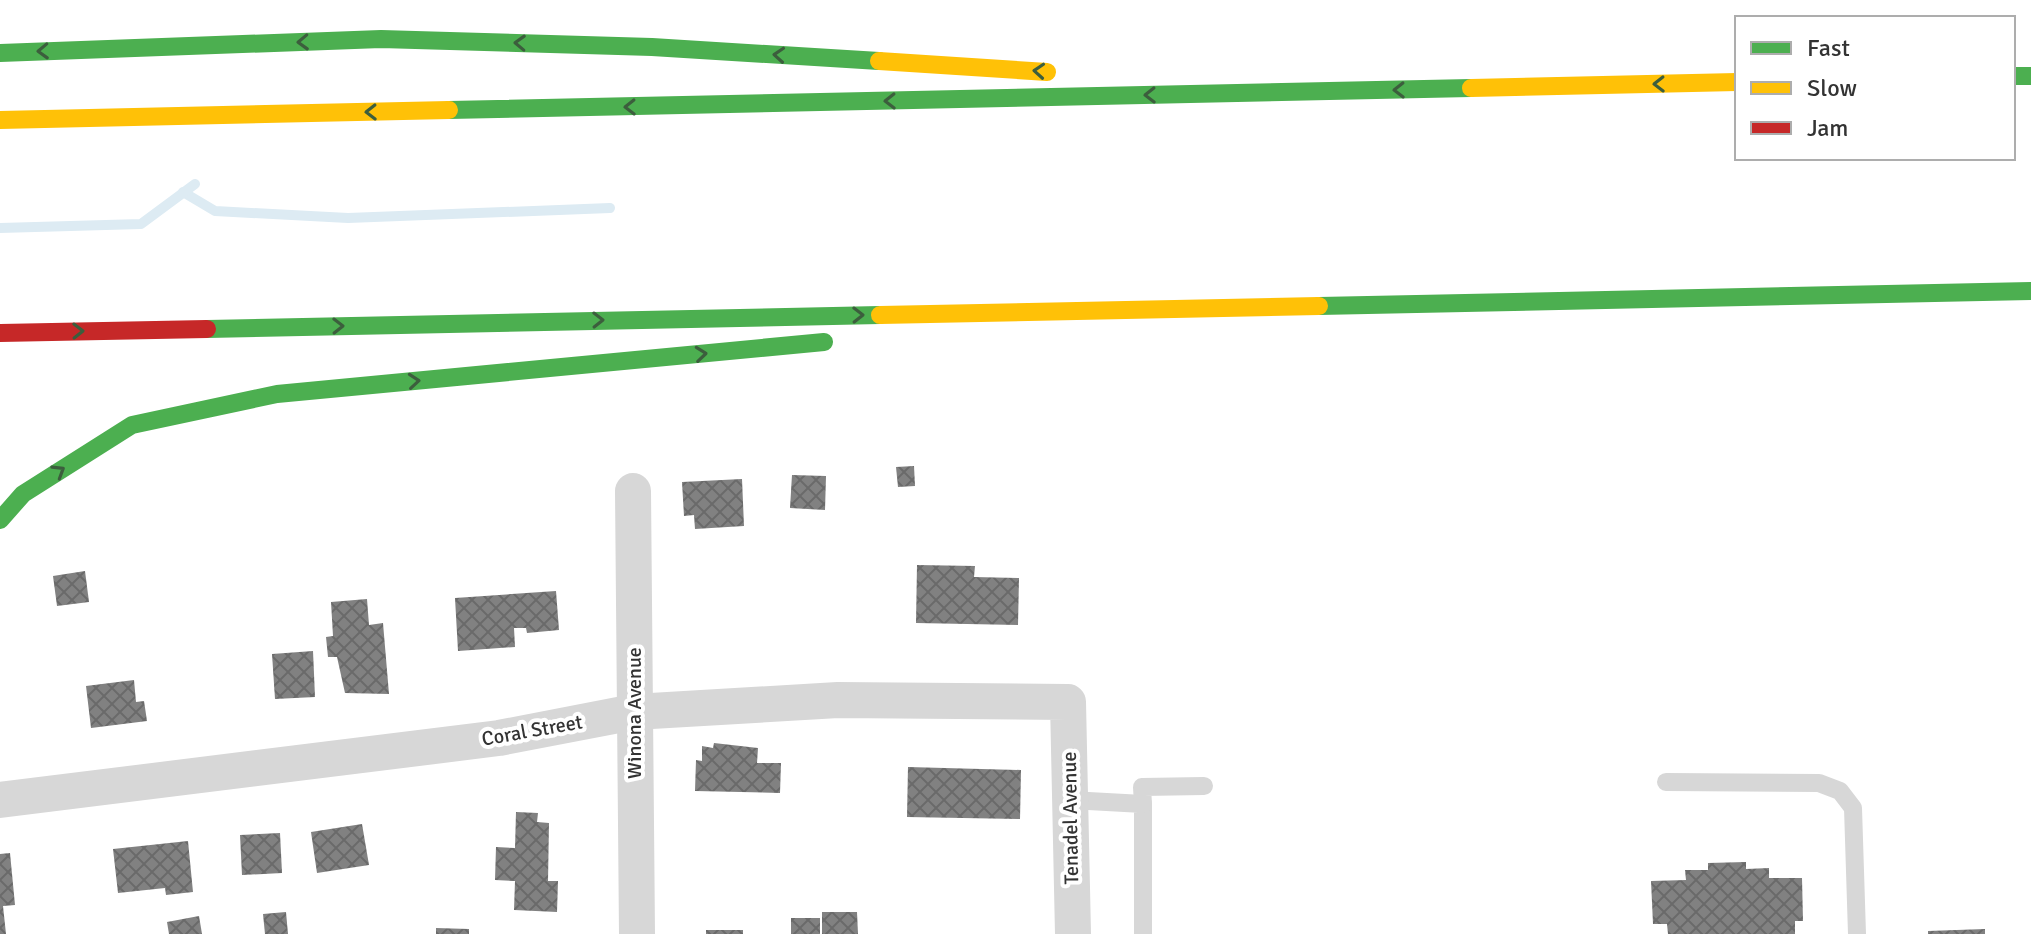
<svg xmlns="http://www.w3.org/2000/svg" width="2031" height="934" viewBox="0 0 2031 934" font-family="Signika,sans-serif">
<defs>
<pattern id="building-cross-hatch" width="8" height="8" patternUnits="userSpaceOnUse" patternTransform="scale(2)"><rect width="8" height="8" fill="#818181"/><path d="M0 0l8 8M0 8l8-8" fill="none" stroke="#6a6a6a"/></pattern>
</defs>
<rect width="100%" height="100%" fill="#fff"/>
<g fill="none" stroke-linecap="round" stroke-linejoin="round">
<g stroke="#ddebf3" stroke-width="10">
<polyline points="183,192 215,211 348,218 610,208"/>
<polyline points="0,228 141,224 195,184"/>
</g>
</g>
<g fill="url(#building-cross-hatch)">
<polygon points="914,466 915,486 898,487 896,467"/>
<polygon points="792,475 826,476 825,510 790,508"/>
<polygon points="742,479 744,526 695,529 694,515 684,516 682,482"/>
<polygon points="917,565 975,566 974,577 1019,578 1018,625 916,623"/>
<polygon points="85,571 89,602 57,606 53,576"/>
<polygon points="556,591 559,630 527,633 526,628 514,628 515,647 458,651 455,598"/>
<polygon points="367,599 369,625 383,623 389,694 345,693 337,657 328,657 326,637 333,636 331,602"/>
<polygon points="313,651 315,697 275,699 272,654"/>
<polygon points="134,680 136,702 144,701 147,721 91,728 86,686"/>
<polygon points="714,743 758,748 757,763 781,763 780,793 695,791 696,760 702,761 702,746 713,748"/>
<polygon points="908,767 1021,770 1020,819 907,817"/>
<polygon points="516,812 538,813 537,822 549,823 548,881 558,881 557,912 514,910 515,881 495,880 496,847 515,848"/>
<polygon points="362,824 369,865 317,873 311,832"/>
<polygon points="280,833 282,873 242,875 240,835"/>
<polygon points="188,841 193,892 166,895 165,888 118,893 113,849"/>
<polygon points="10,853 15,905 3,906 6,934 0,934 0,854"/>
<polygon points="1746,862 1746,869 1769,868 1769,878 1802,878 1803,921 1795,921 1795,934 1668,934 1667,924 1653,924 1651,881 1686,880 1685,870 1708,870 1708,863"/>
<polygon points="286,912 288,934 265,934 263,914"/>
<polygon points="822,912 857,912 858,934 822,934"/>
<polygon points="199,916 202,934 169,934 167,922"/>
<rect x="791" y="918" width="29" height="16"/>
<polygon points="436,928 469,929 469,934 436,934"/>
<polygon points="1985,929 1985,934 1928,934 1928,931"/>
<rect x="706" y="930" width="37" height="4"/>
</g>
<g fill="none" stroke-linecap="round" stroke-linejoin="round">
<g stroke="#d7d7d7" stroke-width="18">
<polyline points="1666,782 1819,783 1840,791 1853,808 1857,934"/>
<polyline points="1070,800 1143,804 1143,934"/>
<polyline points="1143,804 1142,787 1204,786"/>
</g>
<g stroke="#d7d7d7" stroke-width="36">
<polyline points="633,491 637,934"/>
<polyline points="0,800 499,738 634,712 838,700 1068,702 1073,934"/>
</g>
<g stroke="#4caf50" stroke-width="18">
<polyline points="0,53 381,39 652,47 879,61"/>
<polyline points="2013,76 2031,76"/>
<polyline points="449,110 1471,88"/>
<polyline points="1319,306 2031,291"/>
<polyline points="207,329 880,315"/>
<polyline points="0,520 23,494 132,425 277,394 824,342"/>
</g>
<g stroke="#ffc107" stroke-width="18">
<polyline points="879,61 1047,72"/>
<polyline points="1471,88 1737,82"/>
<polyline points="0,120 449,110"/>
<polyline points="880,315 1319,306"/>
</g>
<polyline stroke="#c62828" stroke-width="18" points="0,333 207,329"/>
</g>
<defs><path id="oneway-chevron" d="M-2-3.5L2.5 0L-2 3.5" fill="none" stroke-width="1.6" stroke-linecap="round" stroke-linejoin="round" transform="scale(2)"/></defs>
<g stroke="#3c5e3d">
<use href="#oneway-chevron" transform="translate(303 42) rotate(178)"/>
<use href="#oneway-chevron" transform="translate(520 43) rotate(-178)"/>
<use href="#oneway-chevron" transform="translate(43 51) rotate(178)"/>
<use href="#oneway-chevron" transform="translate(779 55) rotate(-176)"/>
<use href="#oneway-chevron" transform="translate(1039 71) rotate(-176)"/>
<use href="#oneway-chevron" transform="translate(1659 84) rotate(179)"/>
<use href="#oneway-chevron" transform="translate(1399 90) rotate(179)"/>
<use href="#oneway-chevron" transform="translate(1150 95) rotate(179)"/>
<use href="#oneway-chevron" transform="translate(890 101) rotate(179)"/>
<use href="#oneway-chevron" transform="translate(630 107) rotate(179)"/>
<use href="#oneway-chevron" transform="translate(371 112) rotate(179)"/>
<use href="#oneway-chevron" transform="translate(858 315) rotate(-1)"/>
<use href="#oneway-chevron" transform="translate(598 320) rotate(-1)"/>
<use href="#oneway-chevron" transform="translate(338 326) rotate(-1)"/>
<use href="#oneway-chevron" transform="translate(78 331) rotate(-1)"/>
<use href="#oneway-chevron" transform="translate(701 354) rotate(-6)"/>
<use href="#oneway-chevron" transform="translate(414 381) rotate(-5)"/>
<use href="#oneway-chevron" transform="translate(59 471) rotate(-32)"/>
</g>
<g text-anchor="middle" stroke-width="8" stroke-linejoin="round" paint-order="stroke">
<g font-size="20" fill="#333" stroke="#fff">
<text transform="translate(634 713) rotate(-90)" y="7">Winona Avenue</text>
<text transform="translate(532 730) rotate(-10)" y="7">Coral Street</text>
<text transform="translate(1070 818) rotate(-91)" y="7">Tenadel Avenue</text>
</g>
</g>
<rect x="1735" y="16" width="280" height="144" fill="#ffffff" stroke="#adadad" stroke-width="2"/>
<rect x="1751" y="42" width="40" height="12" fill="#4caf50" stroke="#adadad" stroke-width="2"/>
<text x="1807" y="56" font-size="24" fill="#333333">Fast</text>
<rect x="1751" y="82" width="40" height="12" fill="#ffc107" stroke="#adadad" stroke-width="2"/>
<text x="1807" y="96" font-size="24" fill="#333333">Slow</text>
<rect x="1751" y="122" width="40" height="12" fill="#c62828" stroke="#adadad" stroke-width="2"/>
<text x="1807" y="136" font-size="24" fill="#333333">Jam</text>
</svg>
